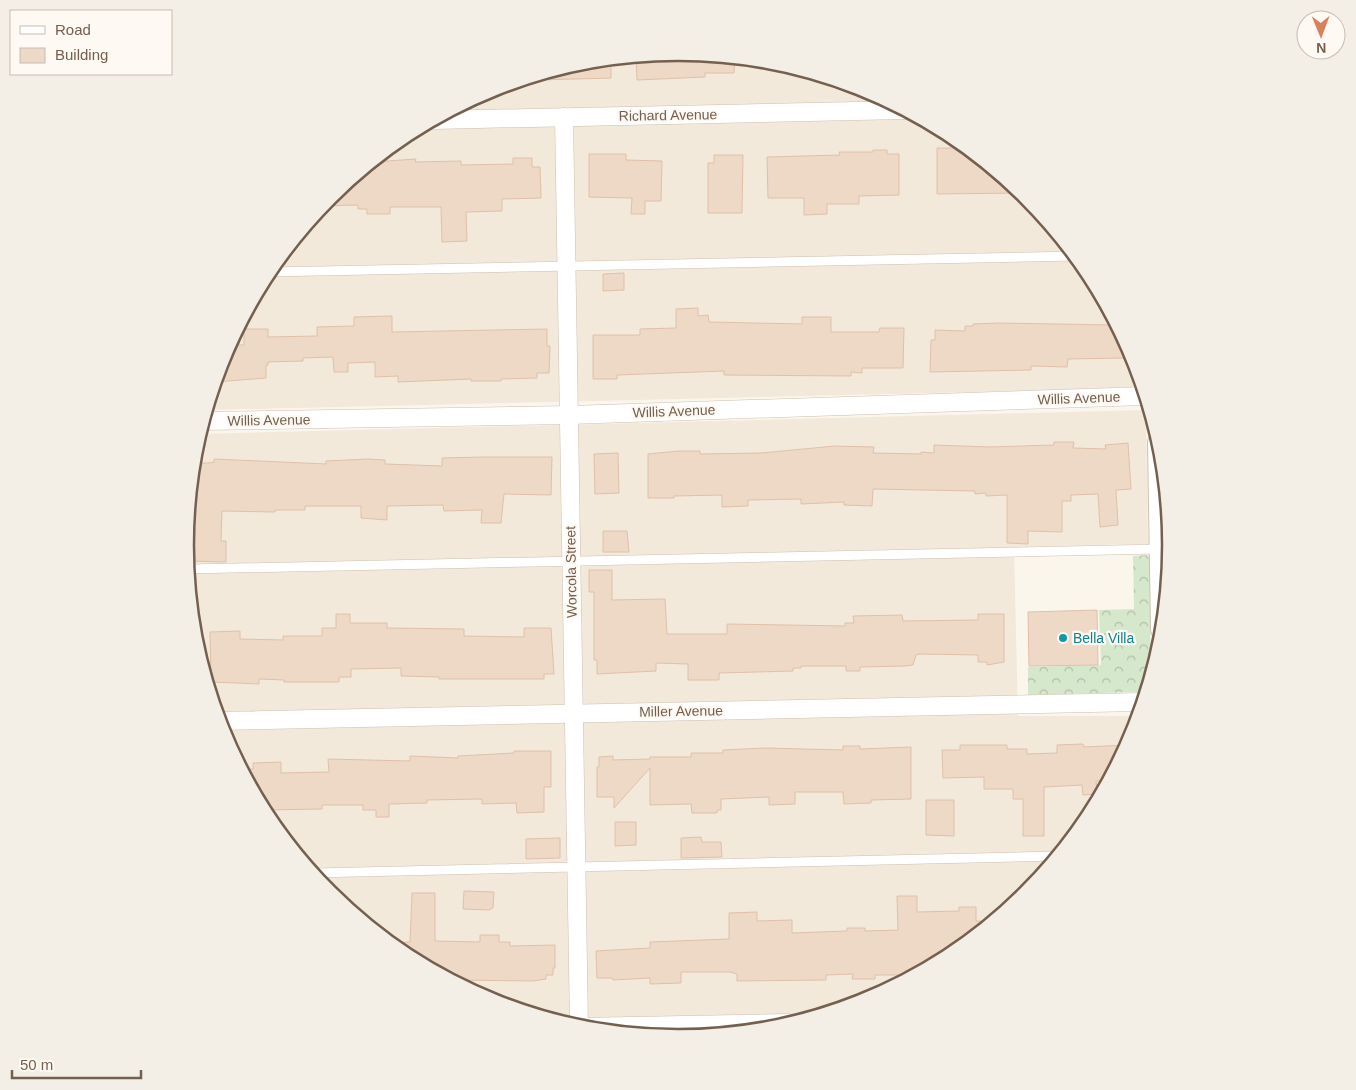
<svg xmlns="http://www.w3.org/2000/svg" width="1356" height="1090" viewBox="0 0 1356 1090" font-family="Arial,sans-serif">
<defs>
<pattern id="forest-crowns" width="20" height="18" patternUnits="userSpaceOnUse" patternTransform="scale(1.25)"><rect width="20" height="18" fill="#d5e8cb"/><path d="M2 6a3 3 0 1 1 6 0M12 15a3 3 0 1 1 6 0" fill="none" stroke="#b1bfa7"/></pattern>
</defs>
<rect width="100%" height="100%" fill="#fbf6ec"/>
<g fill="#f2e9db">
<polygon points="678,53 774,62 867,90 952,136 1026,197 1088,272 1133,357 1143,388 207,410 223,356 269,271 330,197 405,135 490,90 582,62"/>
<polygon points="1146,410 1148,544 1014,547 1018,716 1138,716 1133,734 1087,819 1026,893 951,955 866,1000 774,1028 678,1037 582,1028 489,1000 404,954 330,893 268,818 223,733 195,641 186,545 195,449 199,434"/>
</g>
<polygon fill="url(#forest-crowns)" points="1147,555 1149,557 1151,675 1148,685 1137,692 1028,695 1028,667 1101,665 1099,610 1134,609 1133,556"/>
<g fill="#eed9c6" stroke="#e0c0a8">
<polygon points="678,52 735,58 734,73 705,73 705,77 637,80 636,57"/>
<polygon points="611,59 611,78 539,80 538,75 582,62"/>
<polygon points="937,148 967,148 1022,193 937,194"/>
<polygon points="873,150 887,150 887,154 899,154 899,195 859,196 859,204 827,204 827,214 804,215 804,198 768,198 767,157 840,155 839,152 873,152"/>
<polygon points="589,154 626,154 626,160 662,161 661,201 645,201 645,214 631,214 632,198 589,197"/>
<polygon points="714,155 743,155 742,213 708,213 708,163 714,163"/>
<polygon points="513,158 532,158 532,167 540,167 541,198 502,199 502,211 466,212 467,241 442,242 441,207 390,207 390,214 367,214 367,209 358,209 358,205 322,206 330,197 373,162 416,159 415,162 461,161 461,165 513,164"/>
<polygon points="624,273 624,290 603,291 603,274"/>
<polygon points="698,308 698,316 708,315 709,322 802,324 802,317 831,317 831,332 879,332 880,328 904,328 903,368 862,368 862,373 851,372 851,376 724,375 724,371 617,375 617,379 593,379 593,335 640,335 640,329 676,328 676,309"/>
<polygon points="392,316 392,332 547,329 547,346 550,346 549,373 537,373 537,378 501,379 501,381 471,381 471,379 398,382 398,376 375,377 375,362 348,363 348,372 334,372 333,357 303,358 303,361 268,362 268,365 266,365 266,378 215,382 229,345 244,345 244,329 268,329 268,337 317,336 317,327 354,326 354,317"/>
<polygon points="999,323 1115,325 1115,335 1121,335 1123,339 1124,358 1068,359 1067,367 1031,366 1031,370 930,372 931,340 935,340 935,330 965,331 965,326 973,326 973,324"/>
<polygon points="1054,442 1074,442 1073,448 1106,449 1105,445 1128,443 1131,489 1116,490 1118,525 1100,527 1098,494 1071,495 1071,501 1062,501 1062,532 1028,531 1028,544 1007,543 1007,495 986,496 986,493 975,494 975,491 873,489 872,506 844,505 844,502 801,504 801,499 748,500 748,506 722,507 722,495 674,496 674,498 648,498 648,454 679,451 700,451 700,454 761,453 835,446 874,447 873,453 921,454 921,452 934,453 934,445 990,447 1054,445"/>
<polygon points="618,453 619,493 595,494 594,454"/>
<polygon points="484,457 552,457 551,495 504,494 501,523 481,523 482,510 444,511 443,505 387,506 387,520 361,518 361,506 305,506 305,510 275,510 275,512 222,511 221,541 226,541 226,562 187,561 186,545 194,463 209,463 214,462 214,459 326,464 326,461 368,459 385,460 385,464 442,466 442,458"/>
<polygon points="603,531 627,531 629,552 603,552"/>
<polygon points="589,570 612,570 612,600 665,599 667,634 727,634 727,624 845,626 845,623 854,623 853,616 902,615 903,621 978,620 978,614 1004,614 1004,662 987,665 987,662 978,662 978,655 920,654 916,655 913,665 905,666 860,667 860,671 846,671 846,666 801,666 801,668 793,668 793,671 719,673 719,680 688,680 688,664 656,663 656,671 597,674 597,660 594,660 594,592 589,592"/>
<polygon points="1097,610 1098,665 1029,666 1028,612"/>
<polygon points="336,614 350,614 350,623 387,623 387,628 464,629 464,636 524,637 524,628 551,628 554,674 544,674 544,679 439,679 439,677 401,676 401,668 351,669 351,677 339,677 339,682 284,682 284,680 259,679 259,684 211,682 210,632 240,631 240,639 283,640 283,636 322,636 322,628 336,628"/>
<polygon points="1083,744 1084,747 1127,745 1108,781 1096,781 1097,794 1083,795 1082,785 1044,787 1044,836 1023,836 1023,799 1013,799 1013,789 984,789 984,777 943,778 942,750 960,750 960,745 1007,745 1007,749 1027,749 1027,754 1057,753 1057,745"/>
<polygon points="843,746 860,746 860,749 911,747 911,799 871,800 871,803 844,804 843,792 795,792 795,804 769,805 769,797 721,799 721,810 717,810 717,813 692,813 691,804 650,805 650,768 614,808 614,797 597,797 597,767 599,767 599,757 613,756 613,760 650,759 650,757 691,757 691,753 723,753 723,750 765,748 843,750"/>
<polygon points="514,751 551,751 551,787 544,787 544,812 517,813 516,803 482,804 482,799 427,800 427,803 389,804 389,817 376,817 376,810 363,810 363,805 322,805 322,809 264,810 242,769 253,769 253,763 281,762 281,773 329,772 328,759 410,761 410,756 458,758 458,756 514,753"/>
<polygon points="926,800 954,800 954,836 926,835"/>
<polygon points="615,822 636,822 636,845 615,846"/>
<polygon points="701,837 702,842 721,842 722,857 681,858 681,838"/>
<polygon points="560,838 560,858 526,859 526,839"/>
<polygon points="464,891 494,892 493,908 489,910 463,909"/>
<polygon points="412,893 435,893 435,941 480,942 480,935 499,935 499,942 510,942 510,946 555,945 555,968 553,968 553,975 546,975 546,979 533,981 453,980 404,954 390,943 410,942"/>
<polygon points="897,896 917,896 917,912 959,911 959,907 976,907 976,921 992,921 951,955 914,975 875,975 875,979 852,979 853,974 826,975 826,980 737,981 737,974 730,972 681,972 681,983 650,984 650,978 613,980 612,978 597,978 596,951 650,948 650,942 729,939 729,913 757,912 757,921 792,920 792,933 847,931 847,928 865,928 865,931 898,930"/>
</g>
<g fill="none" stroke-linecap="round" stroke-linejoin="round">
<g stroke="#cdbfb2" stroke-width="10">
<g id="service">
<polyline points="268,272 1075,256"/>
<polyline points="188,569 1160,549"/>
<polyline points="313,873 1057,856"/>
</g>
</g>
<g stroke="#cdbfb2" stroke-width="19">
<g id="minor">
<polyline points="564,117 579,1027"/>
<polyline points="433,120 904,110"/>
<polyline points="203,421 570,415 1145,396"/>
<polyline points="219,721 1142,702"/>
<polyline points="578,1027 789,1023"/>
</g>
</g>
<g stroke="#cdbfb2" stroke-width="24">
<polyline id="tertiary" points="1159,443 1162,629"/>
</g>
<use href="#service" stroke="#fff" stroke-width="9"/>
<use href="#minor" stroke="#fff" stroke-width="18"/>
<use href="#tertiary" stroke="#fff" stroke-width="22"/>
</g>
<circle fill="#0f9aa8" stroke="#fefaf3" stroke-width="2" cx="1063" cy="638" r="5"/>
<g text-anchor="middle" stroke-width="4.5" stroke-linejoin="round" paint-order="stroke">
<g font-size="14" fill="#756050" stroke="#fefaf3">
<text transform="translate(668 115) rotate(-1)" y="5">Richard Avenue</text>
<text transform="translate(1079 398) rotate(-2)" y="5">Willis Avenue</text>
<text transform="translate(674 411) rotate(-2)" y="5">Willis Avenue</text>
<text transform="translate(269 420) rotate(-1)" y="5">Willis Avenue</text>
<text transform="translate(571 572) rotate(-91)" y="5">Worcola Street</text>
<text transform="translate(681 711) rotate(-1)" y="5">Miller Avenue</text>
</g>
<g font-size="14" fill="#0d838f" stroke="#fefaf3" text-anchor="start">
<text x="1073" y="643">Bella Villa</text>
</g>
</g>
<path d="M0 0H1356V1090H0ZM194 545a484 484 0 1 1 968 0a484 484 0 1 1-968 0Z" fill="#f3eee6" fill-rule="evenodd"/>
<path fill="none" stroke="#756050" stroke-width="2.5" d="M194 545a484 484 0 1 1 968 0a484 484 0 1 1-968 0Z"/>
<rect x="10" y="10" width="162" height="65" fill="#fefaf3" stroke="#c7bcb2"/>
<rect x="20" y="26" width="25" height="8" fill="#ffffff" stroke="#c7bcb2"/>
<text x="55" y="35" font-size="15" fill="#756050">Road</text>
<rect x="20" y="48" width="25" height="15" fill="#eed9c6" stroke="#c7bcb2"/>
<text x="55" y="60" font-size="15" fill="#756050">Building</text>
<g transform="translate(1321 35) rotate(179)"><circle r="24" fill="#fefaf3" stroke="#c7bcb2"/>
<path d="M0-4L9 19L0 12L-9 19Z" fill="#d9805d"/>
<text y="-8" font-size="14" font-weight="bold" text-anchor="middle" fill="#756050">N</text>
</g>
<path d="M12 1070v8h129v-8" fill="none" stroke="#756050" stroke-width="2.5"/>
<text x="20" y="1070" font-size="15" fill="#756050" stroke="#fefaf3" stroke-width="4" paint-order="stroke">50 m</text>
</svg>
